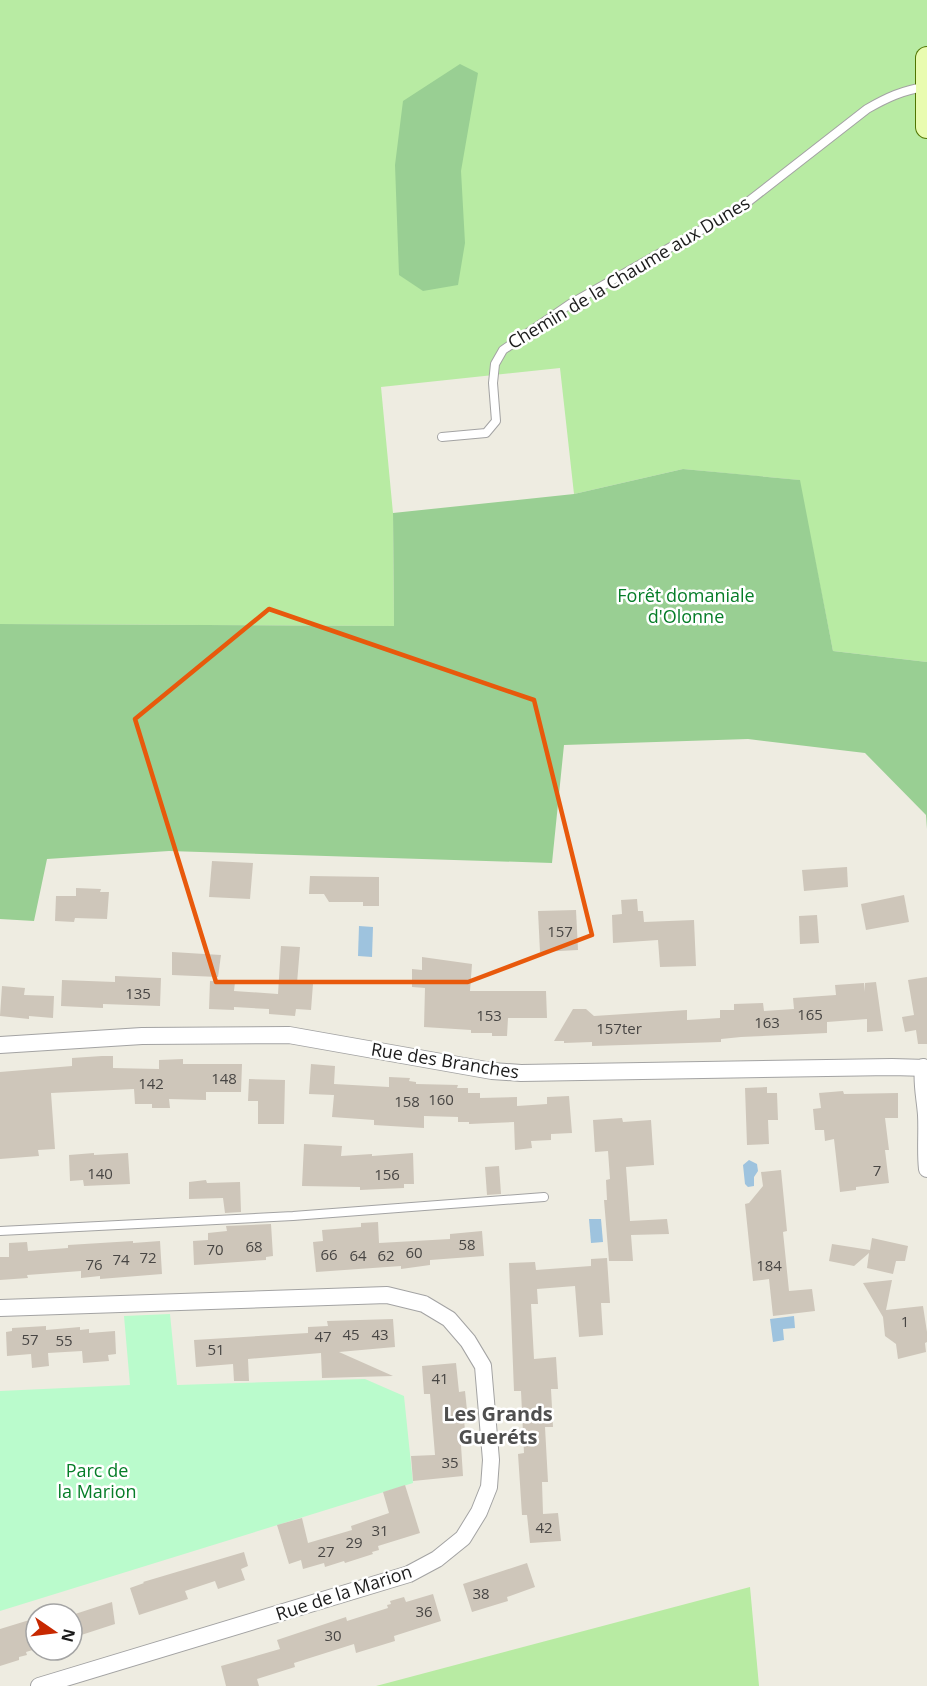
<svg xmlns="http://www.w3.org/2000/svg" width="927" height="1686" viewBox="0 0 927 1686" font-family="'Open Sans',sans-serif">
<rect width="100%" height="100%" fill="#eeece1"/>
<g fill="#b8eba3">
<polygon points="0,0 927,0 927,662 833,651 799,480 683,469 574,494 560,368 381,387 393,513 394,626 0,624"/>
<polygon points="750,1587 759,1686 376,1686"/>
</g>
<g fill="#99cf93">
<polygon points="460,64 478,73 461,171 465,243 458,285 423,291 399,275 395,165 403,101"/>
<polygon points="683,469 800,480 833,651 927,662 927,829 926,815 865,753 748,739 564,745 552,863 169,851 47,859 34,921 0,919 0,624 394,626 393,513 574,494"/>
</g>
<polygon fill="#bafbcc" points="170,1314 177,1385 365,1379 404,1396 413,1483 0,1611 0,1391 130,1385 124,1316"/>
<g fill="#9ec3de">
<polygon points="359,926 373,927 372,957 358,956"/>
<polygon points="749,1160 757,1164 758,1171 754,1177 754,1186 748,1187 745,1184 743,1165"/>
<polygon points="589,1219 601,1219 603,1242 591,1243"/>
<polygon points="794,1316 795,1328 783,1329 784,1340 773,1342 770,1319"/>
</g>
<g fill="#cec6ba">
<polygon points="212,861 253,863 250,899 209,897"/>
<polygon points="847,867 848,887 804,891 802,870"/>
<polygon points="310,876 379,877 379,906 363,906 363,902 329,902 324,894 309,894"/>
<polygon points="76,888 101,889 100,892 109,892 107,919 75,918 74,922 55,921 56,896 76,896"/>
<polygon points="904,895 909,922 866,930 861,904"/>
<polygon points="637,899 638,911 643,911 644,922 694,920 696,966 660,967 658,940 613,943 612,915 622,914 621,900"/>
<polygon points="576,910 578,950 540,952 538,911"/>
<polygon points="817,915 819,943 800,944 799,916"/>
<polygon points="281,946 300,947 297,983 313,984 311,1010 296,1009 295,1016 269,1014 269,1009 234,1007 234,1010 209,1009 210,981 235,982 234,991 278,994"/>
<polygon points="172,952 221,955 218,977 172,975"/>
<polygon points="422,957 472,964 470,991 546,991 547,1018 508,1018 507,1036 492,1036 492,1033 471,1033 471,1030 424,1027 425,988 412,987 412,969 422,970"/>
<polygon points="115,976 161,978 160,1006 103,1004 103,1008 61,1006 62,980 115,982"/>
<polygon points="927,977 927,1044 918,1044 916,1030 905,1032 902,1017 914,1015 908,980"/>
<polygon points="876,982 883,1031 867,1032 867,1019 827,1022 827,1033 741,1037 721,1039 721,1042 592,1046 592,1042 564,1043 564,1041 554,1041 573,1009 586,1009 594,1016 687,1010 687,1020 720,1018 720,1010 734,1010 734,1004 763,1003 764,1011 794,1009 793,998 836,995 835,985 864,983 865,992 865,983"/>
<polygon points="2,986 25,988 24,995 54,996 53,1018 29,1016 29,1019 0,1016"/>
<polygon points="102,1056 113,1056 113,1068 159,1069 159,1060 183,1059 183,1064 242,1064 241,1092 206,1092 206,1100 169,1099 170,1108 152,1108 152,1104 135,1104 134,1089 51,1093 55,1149 38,1150 39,1156 0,1159 0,1072 72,1066 72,1058"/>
<polygon points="311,1064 335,1066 334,1084 389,1087 389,1077 410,1078 409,1081 416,1082 416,1084 458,1085 457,1088 468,1088 468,1093 480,1093 480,1098 517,1097 517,1106 547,1104 547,1097 569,1096 572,1133 551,1134 551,1140 531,1141 532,1148 515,1150 514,1122 469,1124 469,1122 458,1122 458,1117 424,1116 424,1128 374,1125 374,1120 332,1117 334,1095 309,1094"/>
<polygon points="249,1079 285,1080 284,1124 258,1124 258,1101 248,1101"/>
<polygon points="767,1087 767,1093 777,1093 778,1120 768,1120 769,1144 747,1145 745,1088"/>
<polygon points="843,1091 844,1094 898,1093 898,1118 885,1118 889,1150 885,1150 889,1183 856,1187 856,1190 840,1192 834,1139 825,1141 824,1130 815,1130 813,1109 821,1108 819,1093"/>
<polygon points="622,1118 623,1122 651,1120 654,1165 626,1167 630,1221 667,1219 669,1234 631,1235 633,1261 609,1261 604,1200 607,1200 606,1180 610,1179 608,1151 595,1152 593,1120"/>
<polygon points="304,1144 342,1146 341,1156 372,1154 372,1156 413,1153 414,1184 404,1184 404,1188 360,1190 360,1187 302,1186"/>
<polygon points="94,1153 94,1155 128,1153 130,1184 84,1186 83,1180 70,1181 69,1155"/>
<polygon points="499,1166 501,1194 487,1195 485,1167"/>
<polygon points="781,1170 787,1231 783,1232 789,1291 812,1289 815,1311 773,1316 769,1279 753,1281 745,1204 749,1203 763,1186 761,1172"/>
<polygon points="206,1180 207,1183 240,1182 241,1212 225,1213 223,1198 189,1199 189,1182"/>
<polygon points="378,1222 379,1243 450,1239 450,1234 482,1231 484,1256 430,1260 430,1265 401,1269 401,1266 316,1272 313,1242 323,1241 322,1230 361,1227 361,1223"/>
<polygon points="271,1224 273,1256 266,1257 266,1260 194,1265 193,1241 208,1240 208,1233 227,1231 226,1226"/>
<polygon points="872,1238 908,1246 905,1261 896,1261 893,1274 867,1268 869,1253 854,1266 829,1261 832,1244 870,1250"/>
<polygon points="133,1241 133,1243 160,1241 162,1274 100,1279 100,1276 81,1278 81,1271 27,1275 28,1278 0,1280 0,1257 9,1257 9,1243 27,1242 28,1251 68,1248 68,1245"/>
<polygon points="607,1258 610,1303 601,1303 603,1335 579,1337 575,1286 537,1289 538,1304 531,1304 534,1359 556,1357 558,1389 551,1389 553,1427 545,1427 548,1482 542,1482 543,1514 558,1513 561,1541 530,1543 527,1515 522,1515 520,1484 518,1454 524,1453 521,1391 514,1391 509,1263 535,1262 536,1270 591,1266 591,1259"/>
<polygon points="892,1280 886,1310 923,1306 927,1332 927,1342 925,1343 926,1352 898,1359 896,1344 885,1336 883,1317 863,1283"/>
<polygon points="393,1319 395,1347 339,1352 393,1376 322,1378 321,1353 248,1359 249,1381 234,1381 233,1364 196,1367 194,1340 308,1333 308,1327 328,1326 327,1321"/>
<polygon points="46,1326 46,1330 80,1327 80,1330 89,1329 89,1333 115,1331 116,1354 108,1355 109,1361 83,1363 82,1351 48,1353 49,1366 32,1368 31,1354 7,1356 6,1332 12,1331 12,1328"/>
<polygon points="456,1363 459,1392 465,1391 468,1420 464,1420 465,1430 460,1430 463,1476 413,1481 411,1456 435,1455 430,1394 424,1394 422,1366"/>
<polygon points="405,1485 420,1533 378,1546 379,1550 372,1552 373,1554 345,1563 344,1561 325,1567 324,1563 303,1569 301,1560 289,1564 277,1525 302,1518 308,1543 352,1530 351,1526 389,1513 383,1492"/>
<polygon points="244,1552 248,1566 241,1569 245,1580 218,1589 215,1581 185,1591 188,1599 139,1615 130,1588 144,1583 143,1582"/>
<polygon points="527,1563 535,1587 507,1597 508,1601 472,1612 463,1584"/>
<polygon points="433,1594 441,1621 394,1636 395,1641 356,1653 354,1644 294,1663 295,1667 257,1679 259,1686 226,1686 221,1666 280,1649 277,1640 346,1617 347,1621 388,1608 387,1605 391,1604 390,1601 404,1597 406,1602"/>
<polygon points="112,1602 115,1624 72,1638 72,1615"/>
<polygon points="36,1618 36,1649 26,1652 27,1655 19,1657 19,1660 0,1666 0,1629"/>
</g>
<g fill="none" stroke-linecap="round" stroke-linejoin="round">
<g stroke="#a3a3a3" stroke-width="10">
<g id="lane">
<path d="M442,437L486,433L496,421L493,383L495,364L503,350L570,304L740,208L867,109C886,98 903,90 925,87"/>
<polyline points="0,1231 293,1216 544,1197"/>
</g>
</g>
<g stroke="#a3a3a3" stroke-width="18">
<g id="street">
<polyline points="0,1045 142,1036 289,1035 492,1071 521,1073 892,1067 927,1068"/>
<path d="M923,1067C921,1084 925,1099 926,1115C927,1133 925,1151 927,1169"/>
<polyline points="0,1308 387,1295 424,1304 449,1319 468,1341 483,1366 491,1460 489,1487 479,1512 463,1538 437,1559 409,1574 39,1686"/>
</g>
</g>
<g stroke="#517500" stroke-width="24">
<polyline id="secondary" points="927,58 927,127"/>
</g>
<use href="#lane" stroke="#fff" stroke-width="8"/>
<use href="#street" stroke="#fff" stroke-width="16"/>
<use href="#secondary" stroke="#e9fcb0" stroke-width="22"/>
</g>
<path fill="none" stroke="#e8590c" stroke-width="4.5" stroke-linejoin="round" d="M269,609L534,700L592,935L468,982H216L135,719Z"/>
<g text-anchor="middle" stroke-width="5" stroke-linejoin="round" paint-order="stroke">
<g font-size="15" fill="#484644">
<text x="560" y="937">157</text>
<text x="138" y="999">135</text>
<text x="810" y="1020">165</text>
<text x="489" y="1021">153</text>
<text x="767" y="1028">163</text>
<text x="619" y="1034">157ter</text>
<text x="224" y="1084">148</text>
<text x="151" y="1089">142</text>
<text x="441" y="1105">160</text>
<text x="407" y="1107">158</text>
<text x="877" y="1176">7</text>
<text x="100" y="1179">140</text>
<text x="387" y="1180">156</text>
<text x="467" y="1250">58</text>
<text x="254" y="1252">68</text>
<text x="215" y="1255">70</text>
<text x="414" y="1258">60</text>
<text x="329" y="1260">66</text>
<text x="358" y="1261">64</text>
<text x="386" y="1261">62</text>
<text x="148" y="1263">72</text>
<text x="121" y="1265">74</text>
<text x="94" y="1270">76</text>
<text x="769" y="1271">184</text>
<text x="905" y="1327">1</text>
<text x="351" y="1340">45</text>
<text x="380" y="1340">43</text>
<text x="323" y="1342">47</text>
<text x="30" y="1345">57</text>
<text x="64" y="1346">55</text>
<text x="216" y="1355">51</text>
<text x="440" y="1384">41</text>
<text x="450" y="1468">35</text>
<text x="544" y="1533">42</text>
<text x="380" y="1536">31</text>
<text x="354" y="1548">29</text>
<text x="326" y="1557">27</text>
<text x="481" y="1599">38</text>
<text x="424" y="1617">36</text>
<text x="333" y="1641">30</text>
</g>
<g font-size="18" fill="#1c1c1c" stroke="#fff">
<text transform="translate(629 273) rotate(-31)" y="6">Chemin de la Chaume aux Dunes</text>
<text transform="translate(445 1061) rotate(9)" y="6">Rue des Branches</text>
<text transform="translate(344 1593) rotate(-18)" y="6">Rue de la Marion</text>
</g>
<g font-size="18" fill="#067d28" stroke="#fff">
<text x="686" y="602">Forêt domaniale<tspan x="686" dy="21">d'Olonne</tspan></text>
<text x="97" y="1477">Parc de<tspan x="97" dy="21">la Marion</tspan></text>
</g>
<g font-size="20" font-weight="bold" fill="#4f4f4f" stroke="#fff">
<text x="498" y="1421">Les Grands<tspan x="498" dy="23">Gueréts</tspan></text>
</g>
</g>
<g transform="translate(54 1632) rotate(104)"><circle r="28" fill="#ffffff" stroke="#a4a4a4" stroke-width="1.5"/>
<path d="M0-4.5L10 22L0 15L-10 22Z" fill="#c72800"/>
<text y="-9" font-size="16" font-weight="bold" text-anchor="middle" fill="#1c1c1c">N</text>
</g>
</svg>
